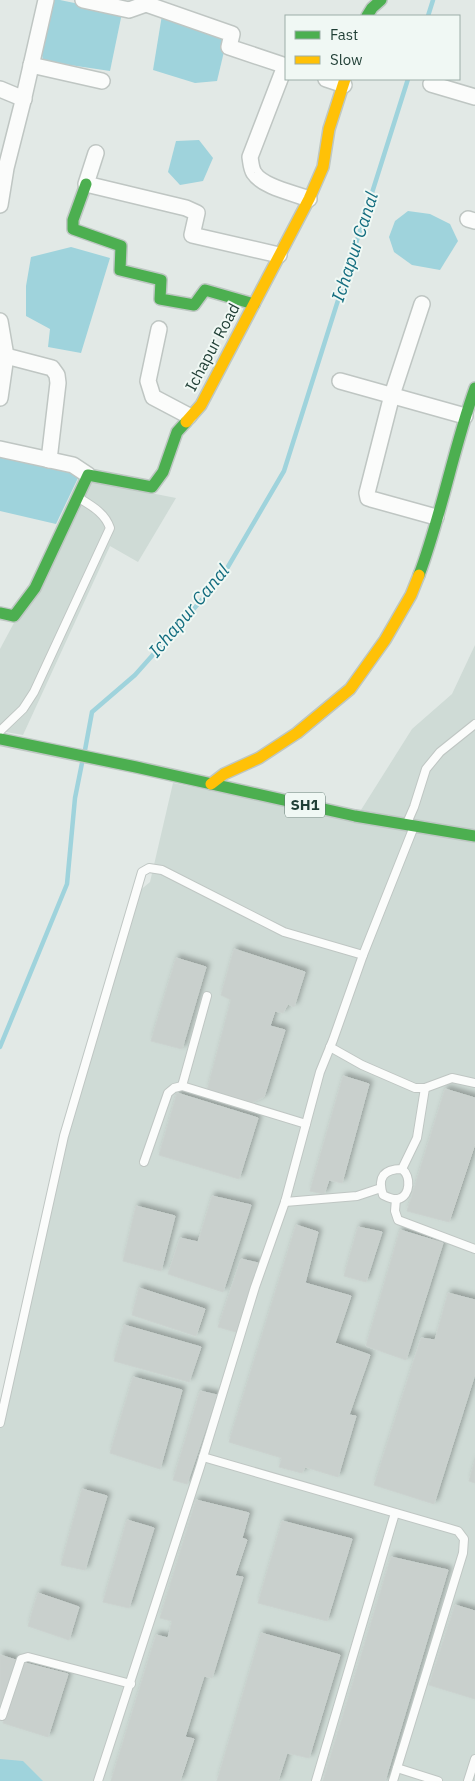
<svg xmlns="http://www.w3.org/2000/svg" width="475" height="1781" viewBox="0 0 475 1781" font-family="'IBM Plex Sans',sans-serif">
<defs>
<filter id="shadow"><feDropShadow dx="3.5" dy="-3.5" stdDeviation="2.5" flood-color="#0004"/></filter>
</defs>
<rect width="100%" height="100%" fill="#e2e9e6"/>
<g fill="#cfdbd6">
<polygon points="90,481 176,498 138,562 110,546 23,735 0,731 0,649"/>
<polygon points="475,645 475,831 361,810 412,729 452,694"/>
<polygon points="173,783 475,843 475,1781 0,1781 0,1429 67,1128 138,892 150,882"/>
</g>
<g fill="#9fd3dc">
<polygon points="51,0 60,0 122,13 110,71 43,61 41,49"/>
<polygon points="162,15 227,39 217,81 195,83 153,70"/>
<polygon points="199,140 213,158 203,181 180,185 168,172 176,141"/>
<polygon points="408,211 430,214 450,224 458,241 440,270 412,265 394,252 389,237 395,221"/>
<polygon points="71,247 110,258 81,353 48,347 50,329 26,316 26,286 31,257"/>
<polygon points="0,452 71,470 78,478 56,524 0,511"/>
<polygon points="0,1759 23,1761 43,1781 0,1781"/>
</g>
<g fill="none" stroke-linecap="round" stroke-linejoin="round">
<g stroke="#9fd3dc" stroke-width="4.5">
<polyline points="428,16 433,0"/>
<polyline points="85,750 92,712 135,675 222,577 284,471 408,79"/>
<polyline points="0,1047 67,884 75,798 82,763"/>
</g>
</g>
<g fill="#c9d0cd" stroke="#cbd2cf" filter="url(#shadow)">
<polygon points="234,949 305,972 294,1007 288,1004 283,1013 275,1011 270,1026 285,1030 264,1097 251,1103 207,1091 231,1000 221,995"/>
<polygon points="176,958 206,967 182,1049 151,1041"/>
<polygon points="343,1076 369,1084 342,1183 329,1180 324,1194 310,1191"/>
<polygon points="445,1089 475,1098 475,1144 449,1222 407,1211"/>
<polygon points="177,1093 258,1118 239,1179 159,1155"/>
<polygon points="212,1196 251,1205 223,1292 168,1274 180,1238 198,1242"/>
<polygon points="136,1206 175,1216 161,1271 123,1261"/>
<polygon points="296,1225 318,1232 305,1283 351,1296 335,1343 370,1355 349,1415 356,1416 338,1477 305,1467 302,1473 279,1467 282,1458 229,1442"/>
<polygon points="358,1227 382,1232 366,1282 344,1276"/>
<polygon points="400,1230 443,1243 406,1360 366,1346"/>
<polygon points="241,1259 258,1263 236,1332 218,1327"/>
<polygon points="139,1288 205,1309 196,1336 132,1315"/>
<polygon points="448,1293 475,1300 475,1374 434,1504 374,1485 421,1338 435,1340"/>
<polygon points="124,1325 201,1347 189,1382 114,1361"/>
<polygon points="133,1377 182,1390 160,1469 110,1453"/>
<polygon points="200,1391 217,1395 187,1484 173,1480"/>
<polygon points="475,1460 475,1483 469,1481"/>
<polygon points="82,1489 107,1496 85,1570 61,1565"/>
<polygon points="196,1500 249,1513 242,1538 247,1540 235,1576 243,1577 212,1678 204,1676 185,1737 194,1739 180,1781 111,1781 156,1635 168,1638 172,1621 160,1618"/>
<polygon points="127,1520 154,1528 129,1608 103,1602"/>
<polygon points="282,1521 352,1539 327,1621 258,1603"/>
<polygon points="391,1557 448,1570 385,1781 323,1781"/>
<polygon points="38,1593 79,1607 69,1640 28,1626"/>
<polygon points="455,1605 475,1611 475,1699 429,1685"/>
<polygon points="261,1633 340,1655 309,1758 287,1753 278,1781 217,1781"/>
<polygon points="0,1655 16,1660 0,1713"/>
<polygon points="21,1662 68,1674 48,1737 3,1723"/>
</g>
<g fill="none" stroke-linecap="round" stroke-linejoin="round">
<g stroke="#bfc6c3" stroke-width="10">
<g id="lane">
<path d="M0,731L23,709L34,692L110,528C105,513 92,506 79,498"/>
<polyline points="407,823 414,807 426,769 440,752 475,724"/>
<polyline points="330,1047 362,1065 415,1088 425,1088 452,1078 475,1083"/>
<polyline points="182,1086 207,996"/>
<polyline points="144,1162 168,1093 174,1088 182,1086 306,1124"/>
<path d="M402,1169C411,1176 411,1196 398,1199C393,1200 387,1197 383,1195C377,1177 384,1169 402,1169L417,1138L425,1088"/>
<polyline points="396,1199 395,1211 398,1220 475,1249"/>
<polyline points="285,1202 357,1196 381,1188"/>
<polyline points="0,1423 64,1136 142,872 149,868 162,870 284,932 363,955"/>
<polyline points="203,1457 458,1531 464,1539 463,1553 393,1781"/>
<polyline points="2,1716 21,1659 28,1657 131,1684"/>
<polyline points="397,1768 438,1781"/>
<polyline points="98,1781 200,1467 255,1287 285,1202 320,1072 333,1040 363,955 413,829"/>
<polyline points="316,1781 395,1513"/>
<polyline points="468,1781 475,1759"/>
</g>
</g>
<g stroke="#bfc6c3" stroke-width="18">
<g id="street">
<polyline points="83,0 129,10 146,4 232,34 229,47 286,66"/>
<polyline points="31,65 102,81"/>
<path d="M285,66L250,157C251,163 251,168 254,173C263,187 294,193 309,199"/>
<polyline points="326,79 344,85"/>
<polyline points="431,84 475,97"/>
<polyline points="0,89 24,99"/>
<polyline points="96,153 86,184 186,208 197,213 192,235 279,255"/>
<polyline points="0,205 6,168 23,101 46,0"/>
<polyline points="468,219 475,221"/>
<polyline points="422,304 392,395 367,493 368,498 371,499 436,517"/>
<polyline points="0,321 6,356 0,398"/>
<polyline points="159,329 148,381 153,397 189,416"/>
<polyline points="6,356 52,368 57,375 58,383 49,460"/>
<polyline points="340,381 465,416"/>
<polyline points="0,449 73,465 88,475"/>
</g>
</g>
<g stroke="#bec7c3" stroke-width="14">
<g id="fast">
<polyline points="367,16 372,8 381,0"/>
<polyline points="86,184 73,220 73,229 121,246 120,270 161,280 160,299 194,305 205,290 254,304"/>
<path d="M419,575C442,514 453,449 475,388"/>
<polyline points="0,613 14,616 35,588 88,475 152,487 163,472 177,432 186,422"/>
<polyline points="0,739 136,767 355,816 475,836"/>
</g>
</g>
<g stroke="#bec7c3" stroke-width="14">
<g id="slow">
<polyline points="186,422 201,405 309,199 323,167 329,129 345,79"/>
<polyline points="211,784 224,774 259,758 297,733 350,689 385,640 411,595 419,575"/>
</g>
</g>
<use href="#lane" stroke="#fbfcfb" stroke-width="8"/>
<use href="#street" stroke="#fbfcfb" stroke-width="15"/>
<use href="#fast" stroke="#4caf50" stroke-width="11"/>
<use href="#slow" stroke="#ffc107" stroke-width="11"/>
</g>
<g text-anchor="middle" stroke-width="4" stroke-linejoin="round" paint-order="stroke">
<rect fill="#f0f8f4" stroke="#5e766e" stroke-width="1" x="285" y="792.5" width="40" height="25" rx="4"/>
<g font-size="15" font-weight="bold" fill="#1f3e35">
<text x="305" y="810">SH1</text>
</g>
<g font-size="16" fill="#1f3e35" stroke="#f0f8f4">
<text transform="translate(212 347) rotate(-62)" y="6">Ichapur Road</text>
</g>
<g font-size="18" font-style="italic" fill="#136d7f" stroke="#f0f8f4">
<text transform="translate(355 247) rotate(-72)" y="6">Ichapur Canal</text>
<text transform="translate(189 611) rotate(-50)" y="6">Ichapur Canal</text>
</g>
</g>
<rect x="285" y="15" width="175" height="65" fill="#f0f8f4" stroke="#9caea8"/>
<rect x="295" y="31" width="25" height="8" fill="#4caf50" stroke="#9caea8"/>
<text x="330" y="40" font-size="15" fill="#1f3e35">Fast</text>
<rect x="295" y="56" width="25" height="8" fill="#ffc107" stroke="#9caea8"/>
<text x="330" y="65" font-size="15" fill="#1f3e35">Slow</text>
</svg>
